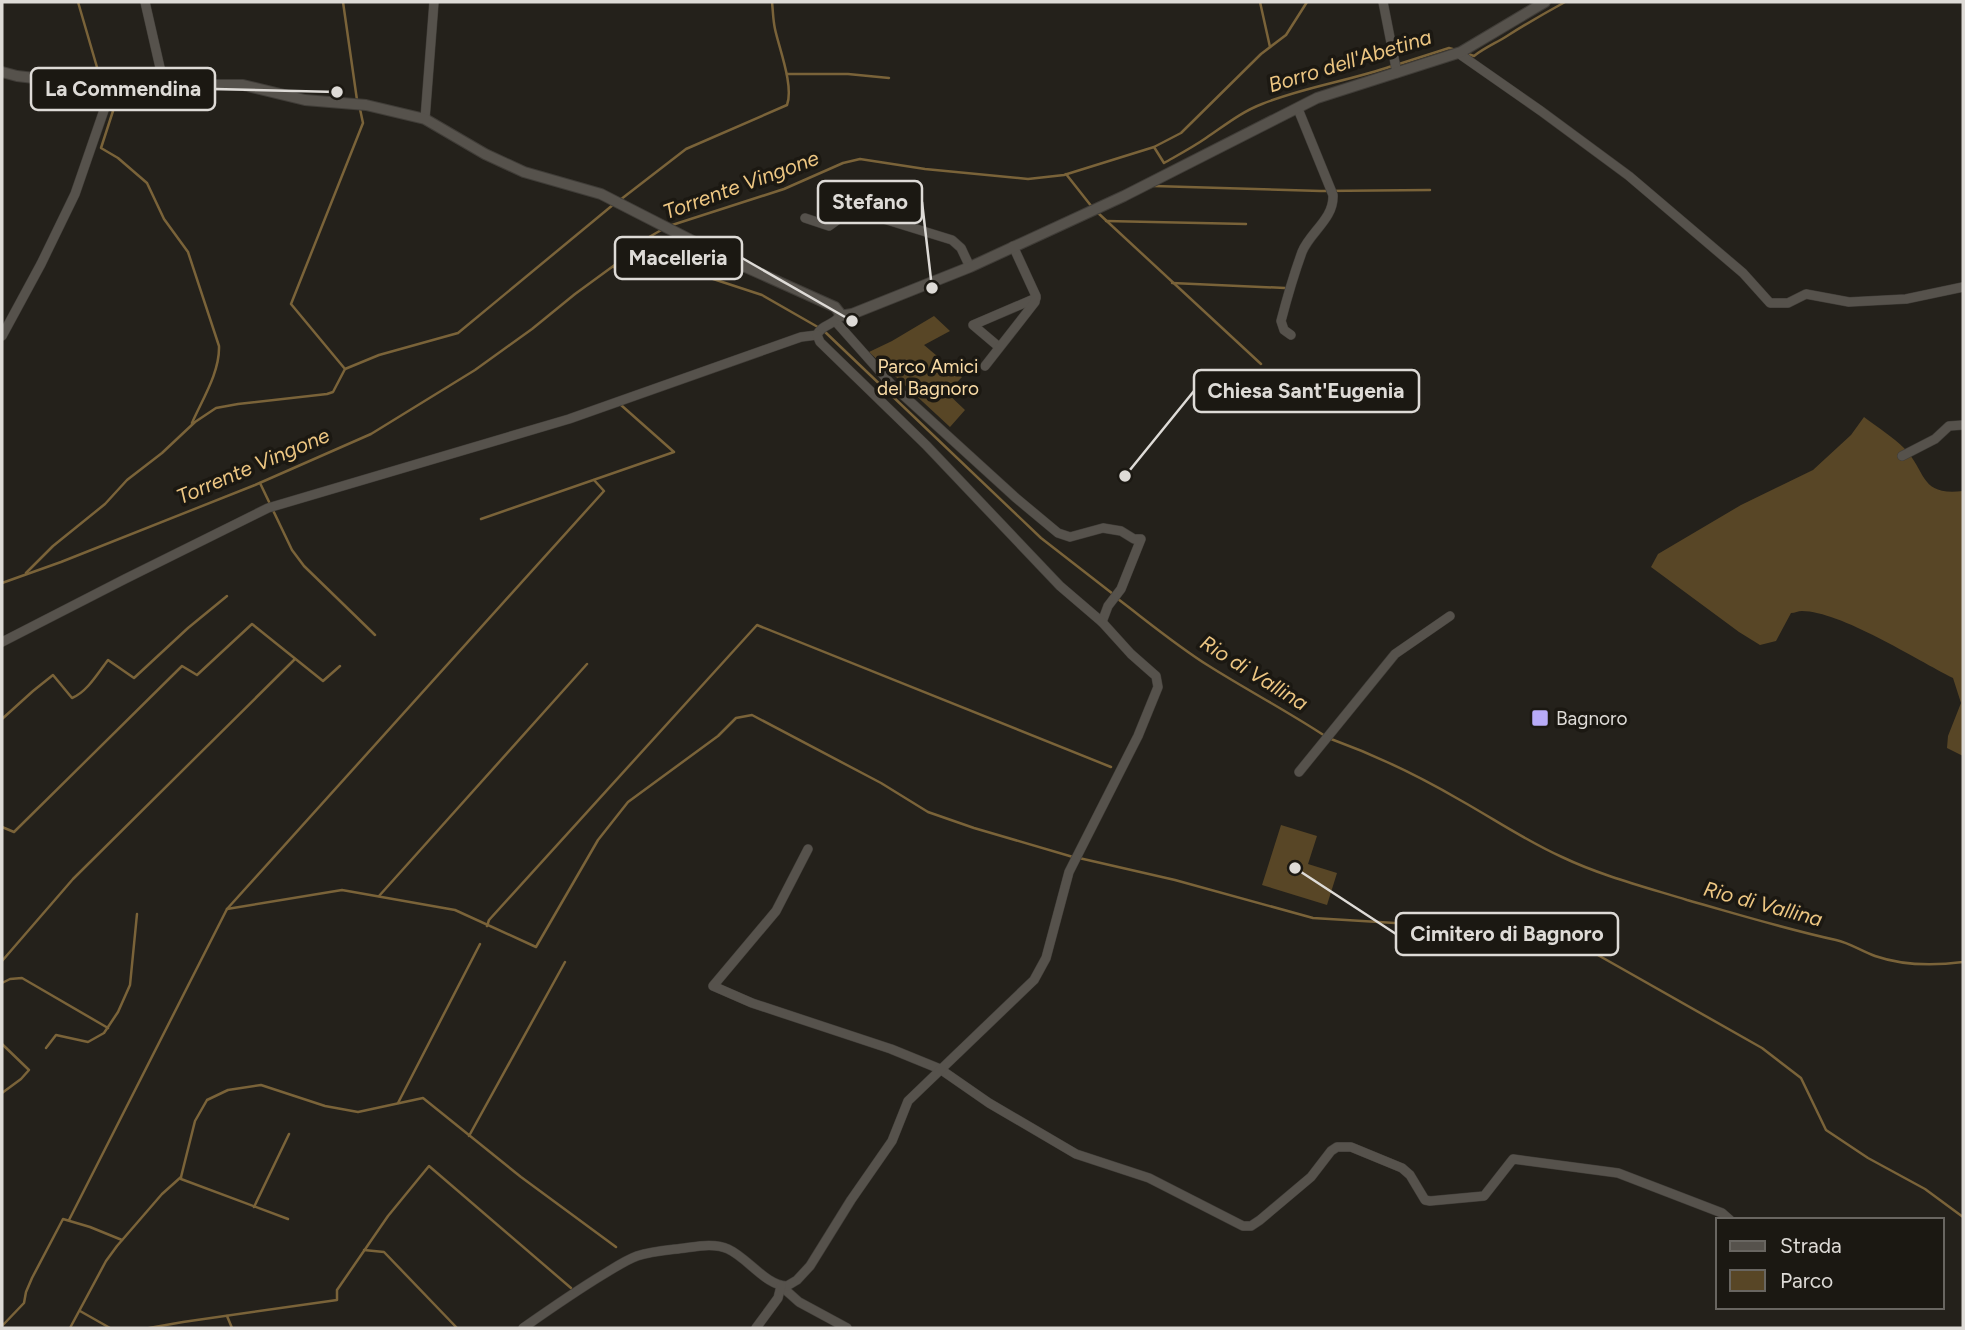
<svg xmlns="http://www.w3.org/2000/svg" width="1965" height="1330" viewBox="0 0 1965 1330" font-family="Figtree,sans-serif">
<rect width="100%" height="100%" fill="#24211b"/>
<g fill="#584626">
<polygon points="934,316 950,331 924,345 962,377 947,393 965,410 950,427 869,352 892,341"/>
<path d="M1864,417C1877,427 1893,437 1905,449C1927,473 1920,496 1963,491V756L1947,748L1948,736L1961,703L1953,678C1917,660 1840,611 1802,611C1798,611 1795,613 1791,613L1776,641L1760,645L1739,632L1651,567L1658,554L1741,505L1813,470L1851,435Z"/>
<polygon points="1281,825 1317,836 1308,864 1337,873 1327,905 1262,885"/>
</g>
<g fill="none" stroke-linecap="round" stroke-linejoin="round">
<g stroke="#7a6339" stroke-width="2.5">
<polyline points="78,2 101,81"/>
<polyline points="343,2 357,100"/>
<polyline points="1260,2 1270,47"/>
<path d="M1465,53L1474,56C1484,48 1496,43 1507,36C1526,24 1545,13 1565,2"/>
<polyline points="1399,64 1449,48 1456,50"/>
<polyline points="787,74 848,74 889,78"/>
<path d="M110,100L113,111L101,148L118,158L147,183L164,219L188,252L219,346C220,372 202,400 192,423"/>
<path d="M1154,147L1164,163C1178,155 1193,147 1206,138C1224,126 1241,112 1262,104C1304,87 1349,81 1392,66"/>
<polyline points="1066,174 1092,207"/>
<polyline points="1154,186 1321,191 1430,190"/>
<path d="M620,200L686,149L787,105C794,86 779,48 775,29C773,20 773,11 772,2"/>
<polyline points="1097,212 1261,364"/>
<polyline points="1106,221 1246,224"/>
<polyline points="669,226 784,189 843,163 860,159 925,169 1028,179 1064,175 1154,147 1181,133 1261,54 1286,35 1307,2"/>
<polyline points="613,267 652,272 701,275 762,295 823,330 1041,538 1113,594"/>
<polyline points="1172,283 1285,288"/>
<polyline points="345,369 291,304 363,123 360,109"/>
<polyline points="260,483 292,550 304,566 375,635"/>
<polyline points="481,519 674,452 621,405"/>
<polyline points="26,573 53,546 105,504 127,480 162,453 195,422 216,408 238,404 327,394 333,392 345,369 379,355 458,333 614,204"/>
<polyline points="2,583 61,562 255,485 371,434 475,370 532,329 575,294 627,256 644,240 663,229"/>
<path d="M1118,599C1147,621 1177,646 1209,666C1247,690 1287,711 1325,736"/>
<path d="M2,719L33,691L53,675L72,698C87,692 98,673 108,660L134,678L188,628L227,596"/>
<path d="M1331,739C1375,755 1419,776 1460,800C1494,819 1526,841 1562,857C1602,876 1645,887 1687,900C1737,914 1785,929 1836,940C1850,943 1861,951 1875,956C1904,966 1933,966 1963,962"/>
<polyline points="2,827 14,832 182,666 197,675 252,624 323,681 340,666"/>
<polyline points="1079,858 1175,880 1313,918 1559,933 1762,1048 1801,1078 1826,1130 1868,1158 1925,1189 1963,1217"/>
<polyline points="379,896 587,664"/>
<polyline points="227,909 342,890 455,910 536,947 598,840 628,802 718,736 736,718 752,715 881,783 928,812 974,828 1073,857"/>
<polyline points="487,926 489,920 757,625 1111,767"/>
<polyline points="2,961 73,879 295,659"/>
<polyline points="2,983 10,979 22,978 108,1028"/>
<polyline points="2,1044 29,1070 21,1079 2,1093"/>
<polyline points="46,1048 56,1035 88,1042 104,1033 118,1012 130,985 137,914"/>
<polyline points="398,1103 480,944"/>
<polyline points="469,1136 565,962"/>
<polyline points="181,1177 181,1179 288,1219"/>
<polyline points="254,1207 289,1134"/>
<polyline points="69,1220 227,909 604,491 594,480"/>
<polyline points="364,1250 384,1252 457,1328"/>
<polyline points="80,1311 110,1328"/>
<polyline points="227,1316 232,1328"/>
<polyline points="2,1326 24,1303 26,1292 32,1278 63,1219 90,1227 122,1240"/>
<polyline points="70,1328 106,1261 117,1246 162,1194 181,1177 195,1121 207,1100 228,1090 261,1085 325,1106 358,1112 423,1098 521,1177 616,1247"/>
<polyline points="149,1328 183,1322 337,1300 337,1290 388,1216 429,1166 571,1288"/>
</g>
<g stroke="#403d38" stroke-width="10">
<g id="minor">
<polyline points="145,2 164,85"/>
<polyline points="1383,2 1397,73"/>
<polyline points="1458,53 1541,111 1629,176 1743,273 1770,303 1788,303 1806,294 1849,302 1906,299 1963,287"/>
<polyline points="425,119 434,2"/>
<polyline points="805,218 829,226 847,213 858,211 952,240 961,248 970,267"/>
<polyline points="836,322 892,385 1016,498 1058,533 1070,537 1103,528 1121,531 1134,539 1141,539 1121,589 1108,606 1102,622"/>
<path d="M817,335C821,325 833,325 839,317"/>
<path d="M1291,335L1284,330L1281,321C1287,298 1294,274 1302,252C1310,232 1334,219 1333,195L1298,109"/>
<polyline points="2,336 41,264 75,194 112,87"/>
<polyline points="999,347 973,325 1036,298"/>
<polyline points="985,366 1035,302 1036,296 1013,246"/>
<polyline points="1902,456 1935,439 1949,426 1963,425"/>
<polyline points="2,642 125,579 268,508 569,419 801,337 817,335"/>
<polyline points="1299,772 1395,654 1450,616"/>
<polyline points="808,849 776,911 713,986 752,1003 891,1049 940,1069 989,1103 1076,1154 1149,1178 1243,1226 1251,1226 1260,1220 1311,1177 1331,1151 1337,1147 1351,1147 1402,1168 1410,1175 1425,1200 1430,1201 1484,1196 1513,1159 1618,1173 1722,1213 1730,1220"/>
<polyline points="781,1286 799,1302 847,1328"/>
<path d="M523,1328C550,1309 576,1291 604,1274C614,1268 626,1260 637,1256C652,1251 670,1250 685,1248C699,1246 715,1243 728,1249C748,1258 766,1286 787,1286L797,1280L810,1266L851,1200L892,1141L908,1101L1034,980L1046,958L1069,872L1138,736L1158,687L1156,676L1131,654L1102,622L1060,586L926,445L820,342L817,335"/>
<polyline points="756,1328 778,1298 781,1286"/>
</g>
</g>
<g stroke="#403d38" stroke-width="12">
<polyline id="tertiary" points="2,72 17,76 112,87 164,85 243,85 305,100 366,105 425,119 485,154 524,172 601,194 732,261 835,307 839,312 840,316 852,314 970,267 1124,196 1317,98 1461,52 1545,2"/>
</g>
<use href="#minor" stroke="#56524c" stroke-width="9"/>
<use href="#tertiary" stroke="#56524c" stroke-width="10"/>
</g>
<rect fill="#b8abf7" stroke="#1b1812" stroke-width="2.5" x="1531" y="709" width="18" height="18" rx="3.5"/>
<g text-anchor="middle" stroke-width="7" stroke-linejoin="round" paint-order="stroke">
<g font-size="19" fill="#fadca6" stroke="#1b1812">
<text x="928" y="373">Parco Amici<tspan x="928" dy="22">del Bagnoro</tspan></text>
</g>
<g font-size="19" fill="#dedbd7" stroke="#1b1812" text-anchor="start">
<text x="1556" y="725">Bagnoro</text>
</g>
<g font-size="21" font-style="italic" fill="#edc682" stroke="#1b1812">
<text transform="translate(1350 61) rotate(-17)" y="7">Borro dell'Abetina</text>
<text transform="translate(741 185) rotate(-20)" y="7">Torrente Vingone</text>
<text transform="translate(253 466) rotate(-23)" y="7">Torrente Vingone</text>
<text transform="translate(1254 673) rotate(32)" y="7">Rio di Vallina</text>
<text transform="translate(1763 904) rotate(15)" y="7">Rio di Vallina</text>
</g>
</g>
<path fill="none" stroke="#dedbd7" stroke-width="2.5" d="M337 92L215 89M932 288L922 202M852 321L742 258M1125 476L1194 391M1295 868L1396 934"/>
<g fill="#dedbd7" stroke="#1b1812" stroke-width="2.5">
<circle cx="337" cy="92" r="7"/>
<circle cx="932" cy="288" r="7"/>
<circle cx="852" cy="321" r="7"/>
<circle cx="1125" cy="476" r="7"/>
<circle cx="1295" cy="868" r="7"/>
</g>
<g fill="#1b1812" stroke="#dedbd7" stroke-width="2.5">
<rect x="31" y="68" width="184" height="42" rx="7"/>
<rect x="818" y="181" width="104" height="42" rx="7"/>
<rect x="615" y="237" width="127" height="42" rx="7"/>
<rect x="1194" y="370" width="225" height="42" rx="7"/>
<rect x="1396" y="913" width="222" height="42" rx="7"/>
</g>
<g font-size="21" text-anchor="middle" font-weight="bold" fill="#dedbd7">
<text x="123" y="96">La Commendina</text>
<text x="870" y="209">Stefano</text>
<text x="678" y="265">Macelleria</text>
<text x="1306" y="398">Chiesa Sant'Eugenia</text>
<text x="1507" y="941">Cimitero di Bagnoro</text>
</g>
<rect width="1965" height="1330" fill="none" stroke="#dedbd7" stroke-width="7"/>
<rect x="1716" y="1218" width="228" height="91" fill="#1b1812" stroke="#696661" stroke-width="2"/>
<rect x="1730" y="1241" width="35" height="10" fill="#56524c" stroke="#696661" stroke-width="2"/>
<text x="1780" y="1253" font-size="21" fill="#dedbd7">Strada</text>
<rect x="1730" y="1270" width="35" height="21" fill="#584626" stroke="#696661" stroke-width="2"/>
<text x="1780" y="1288" font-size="21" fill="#dedbd7">Parco</text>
</svg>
